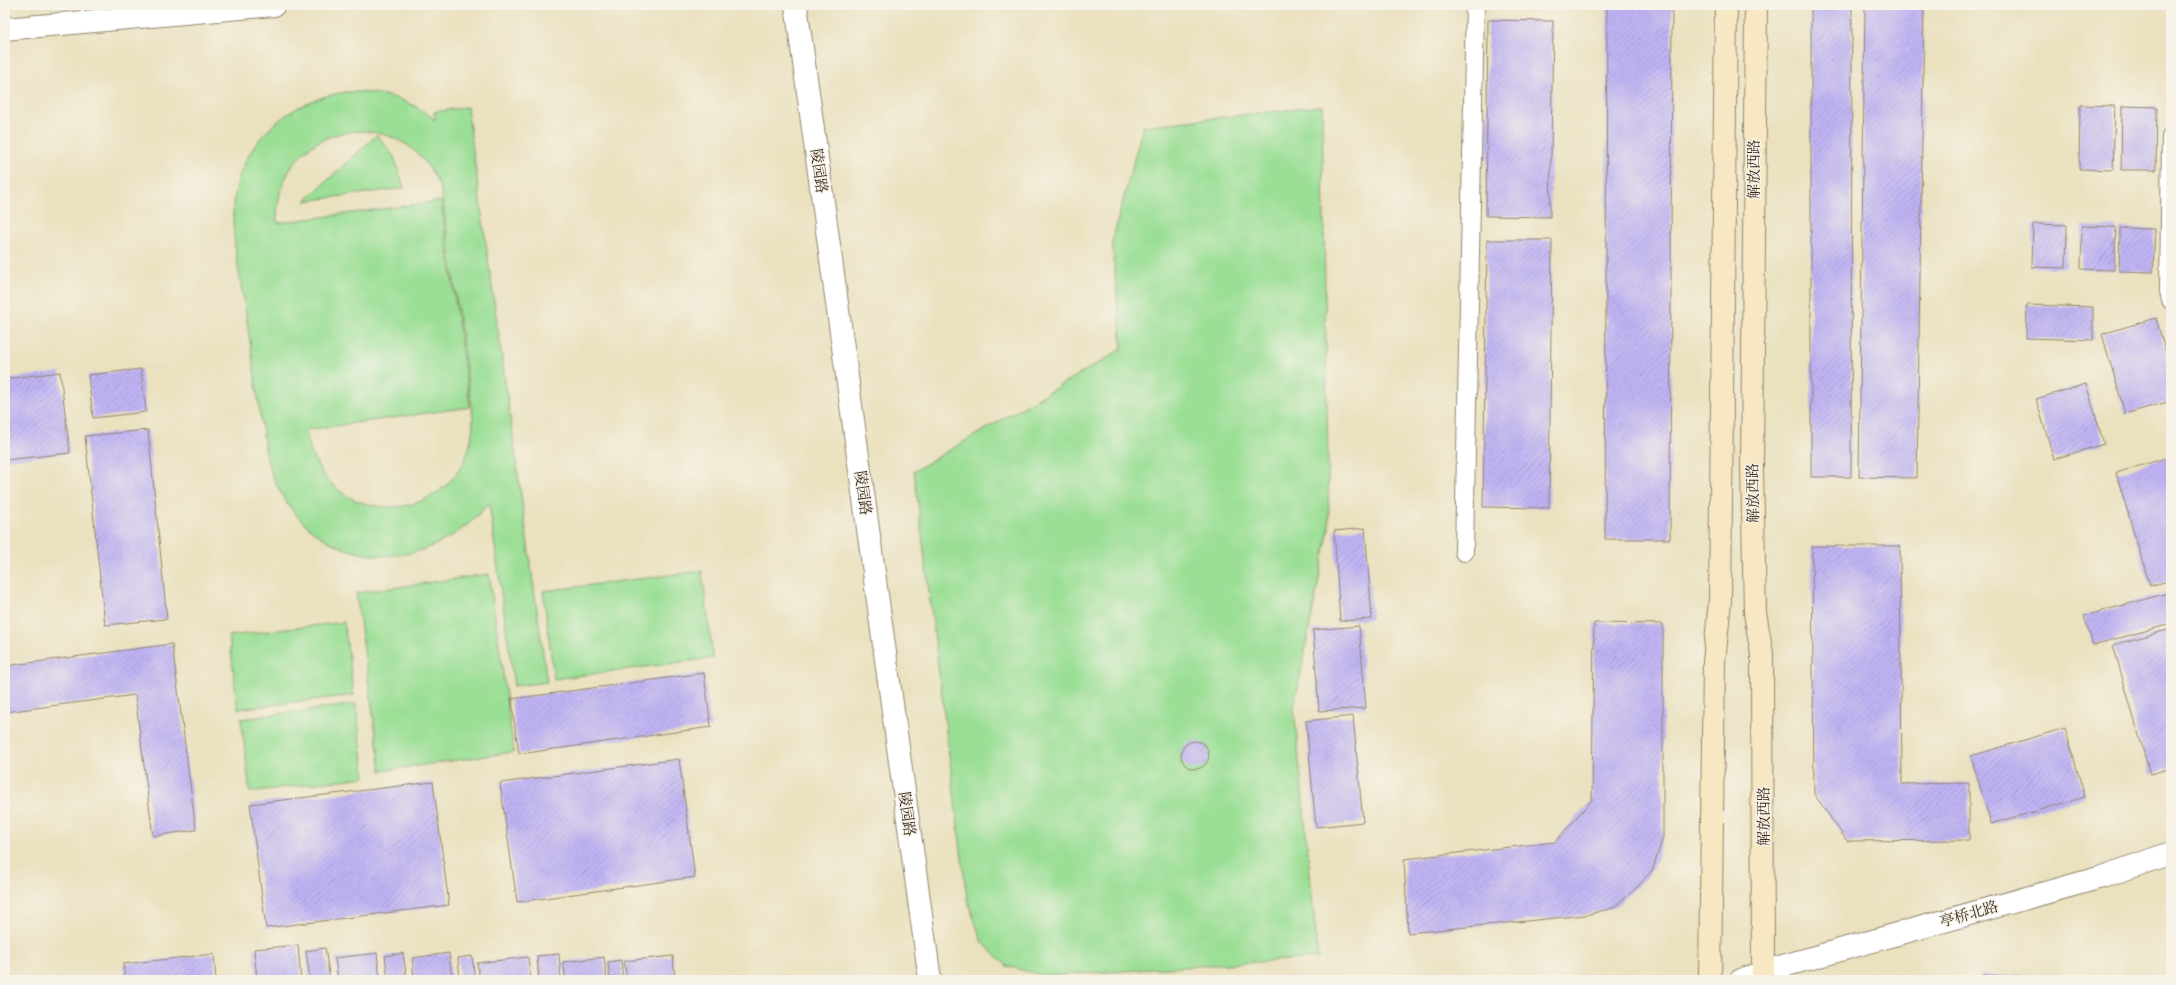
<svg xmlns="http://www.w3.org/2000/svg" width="2176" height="985" viewBox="0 0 2176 985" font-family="'Libre Bodoni','Noto Serif SC',serif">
<defs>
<pattern id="building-hatch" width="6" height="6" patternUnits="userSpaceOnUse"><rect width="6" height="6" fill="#c0b4f4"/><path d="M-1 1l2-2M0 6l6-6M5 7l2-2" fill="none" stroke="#9d93c5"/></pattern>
</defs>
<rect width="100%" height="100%" fill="#f7f3e8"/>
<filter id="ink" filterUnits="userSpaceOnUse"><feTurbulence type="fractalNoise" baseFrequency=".025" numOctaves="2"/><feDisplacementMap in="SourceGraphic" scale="8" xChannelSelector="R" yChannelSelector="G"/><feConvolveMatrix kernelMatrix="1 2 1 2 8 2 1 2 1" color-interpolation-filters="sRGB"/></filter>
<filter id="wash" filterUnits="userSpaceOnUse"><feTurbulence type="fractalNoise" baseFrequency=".012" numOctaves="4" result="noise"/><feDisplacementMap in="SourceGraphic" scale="16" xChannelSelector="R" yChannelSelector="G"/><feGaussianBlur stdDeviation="0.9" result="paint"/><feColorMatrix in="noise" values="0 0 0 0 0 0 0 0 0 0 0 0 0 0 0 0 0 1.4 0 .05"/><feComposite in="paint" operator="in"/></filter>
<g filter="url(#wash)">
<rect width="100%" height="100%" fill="#eae1bf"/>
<g fill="#9bdf96" stroke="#6b845a" fill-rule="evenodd">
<path d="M346,92C379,91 409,98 435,120L434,112L467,107L547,682L514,686L489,503C417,590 295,566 266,456C259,408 253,361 246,314C241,282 233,247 233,215C233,150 283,101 346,92ZM361,131C402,133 426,154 441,190L473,417C475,528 322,541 306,430L470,407L441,201L277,223C276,170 308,132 361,131Z"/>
<polygon points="1322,106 1329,528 1294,707 1318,958 1045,976 1007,966 982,942 967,899 914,471 1122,349 1112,242 1143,126"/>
<polygon points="377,135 394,157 404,188 305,201"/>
<polygon points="702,571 713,658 554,679 543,591"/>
<polygon points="489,574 514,752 381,771 356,593"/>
<polygon points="344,622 354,695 238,709 229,636"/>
<polygon points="356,704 365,777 250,792 241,719"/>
</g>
<g id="blocks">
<g fill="url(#building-hatch)">
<polygon points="1607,5 1672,5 1670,539 1605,539"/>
<polygon points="1811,5 1852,5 1851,477 1811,477"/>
<polygon points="1865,5 1924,5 1917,478 1859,477"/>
<polygon points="1488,20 1553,21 1550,217 1486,216"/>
<polygon points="2080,105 2115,106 2113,170 2079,169"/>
<polygon points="2122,106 2157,107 2156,170 2121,170"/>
<polygon points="2033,224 2067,225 2066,268 2032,267"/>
<polygon points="2082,226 2116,227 2114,270 2081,269"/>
<polygon points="2120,228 2155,229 2153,272 2119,271"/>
<polygon points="1487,240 1552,240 1549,508 1483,507"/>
<polygon points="2027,305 2093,307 2093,340 2026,338"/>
<polygon points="2156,318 2171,371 2171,401 2125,414 2102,334"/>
<polygon points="141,369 146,412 93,418 88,375"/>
<polygon points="60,372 70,453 5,460 5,379"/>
<polygon points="2086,384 2104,444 2054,459 2036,399"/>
<polygon points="148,430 167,619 105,625 85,436"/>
<polygon points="2166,458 2171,475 2171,580 2150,586 2116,473"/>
<polygon points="1365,528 1372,619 1340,621 1334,531"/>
<polygon points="1812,546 1900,546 1902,784 1969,783 1969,840 1847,841 1814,794"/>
<polygon points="2171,592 2171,624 2093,645 2084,616"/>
<polygon points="1594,623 1663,624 1663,837 1653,869 1636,888 1613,908 1585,915 1408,933 1404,859 1555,842 1592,800"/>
<polygon points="1359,626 1366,708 1319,711 1313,630"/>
<polygon points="2171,629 2171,768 2150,774 2113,645"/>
<polygon points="172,644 196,830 153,836 135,695 5,712 5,666"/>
<polygon points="704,673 711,727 519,754 511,699"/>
<polygon points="1353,716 1363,822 1316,827 1306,721"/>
<polygon points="2065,728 2085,797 1991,824 1971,756"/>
<circle cx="1195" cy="755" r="14"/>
<polygon points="679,759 695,877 517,902 500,783"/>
<polygon points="433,782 449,905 266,928 250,804"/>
<polygon points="298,945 301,980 257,980 254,949"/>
<polygon points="325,948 330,980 310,980 306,951"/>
<polygon points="377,953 380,980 338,980 335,958"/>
<polygon points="403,953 407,980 388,980 385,956"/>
<polygon points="449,953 452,980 414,980 412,958"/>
<polygon points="214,954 216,980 125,980 123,964"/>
<polygon points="559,954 561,980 539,980 537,956"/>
<polygon points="472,956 475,980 460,980 458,958"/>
<polygon points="673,956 675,980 627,980 624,961"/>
<polygon points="528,957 531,980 480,980 477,963"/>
<polygon points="604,957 607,980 566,980 563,962"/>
<polygon points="621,960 623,980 610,980 608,962"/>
<polygon points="1981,975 2026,977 2026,980 1981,980"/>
</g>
</g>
</g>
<g filter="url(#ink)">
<use href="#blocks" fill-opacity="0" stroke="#92866e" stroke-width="1"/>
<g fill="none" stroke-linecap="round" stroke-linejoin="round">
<g stroke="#92866e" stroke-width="20">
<g id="service">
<polyline points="2171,137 2169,291 2171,300"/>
<polyline points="1464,552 1475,5"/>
</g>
</g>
<g stroke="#92866e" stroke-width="24">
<g id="minor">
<polyline points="796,5 930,980"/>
<polyline points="5,29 274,5"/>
</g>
</g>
<g stroke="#92866e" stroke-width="24">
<polyline id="tertiary" points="1741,980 1765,971 2102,877 2171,853"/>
</g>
<g stroke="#92866e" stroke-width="24">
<g id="secondary">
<polyline points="1756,5 1752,468 1755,613 1762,654 1763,980"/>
<polyline points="1710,980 1714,662 1720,601 1726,5"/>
</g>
</g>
<use href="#service" stroke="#fff" stroke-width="18"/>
<use href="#minor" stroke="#fff" stroke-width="22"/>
<use href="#tertiary" stroke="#fff" stroke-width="22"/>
<use href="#secondary" stroke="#f7e8c3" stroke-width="22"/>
</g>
</g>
<g text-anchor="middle" stroke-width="3" stroke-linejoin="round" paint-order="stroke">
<g font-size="15" fill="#3b2a1e" stroke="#f7f3e8">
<text transform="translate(1754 169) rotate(-90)" y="5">解放西路</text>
<text transform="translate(819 171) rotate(82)" y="5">陵园路</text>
<text transform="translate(863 493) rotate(82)" y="5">陵园路</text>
<text transform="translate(1753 493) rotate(-91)" y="5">解放西路</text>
<text transform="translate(907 814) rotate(82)" y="5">陵园路</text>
<text transform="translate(1764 816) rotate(-90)" y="5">解放西路</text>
<text transform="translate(1969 914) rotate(-16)" y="5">亭桥北路</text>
</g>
</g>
<rect width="2176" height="985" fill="none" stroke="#f7f3e8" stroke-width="20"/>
</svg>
